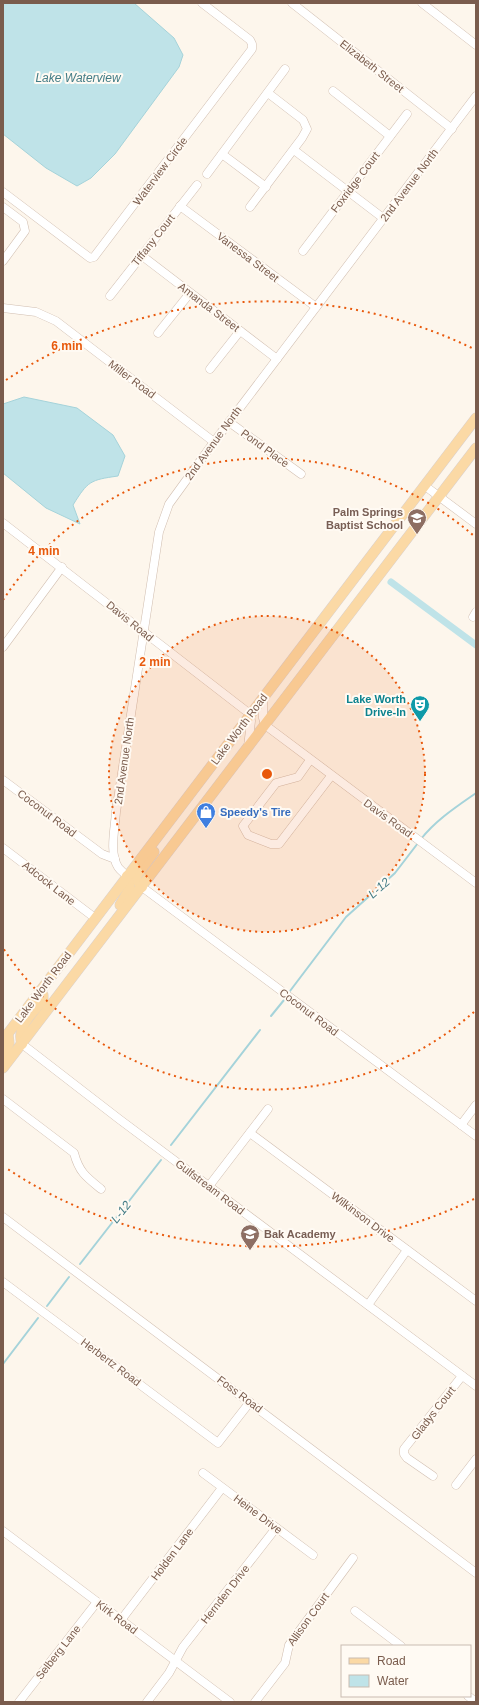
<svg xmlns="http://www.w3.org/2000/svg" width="479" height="1705" viewBox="0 0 479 1705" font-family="Helvetica,sans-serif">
<rect width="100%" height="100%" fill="#fdf6ec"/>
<g fill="#bfe3e8" stroke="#a5d3da">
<polygon points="3,3 134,3 174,38 183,55 179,67 115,154 91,178 77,186 46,168 3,134"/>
<path d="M24,397L77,408L113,435L125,456L118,476C90,480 88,481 73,505L80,524L46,508L3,473V404Z"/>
</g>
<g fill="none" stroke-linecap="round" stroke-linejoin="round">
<g stroke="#a5d3da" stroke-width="2">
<path d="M421,839C436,820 456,807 476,793"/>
<polyline points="290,991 346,917 395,873 418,843"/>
<polyline points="271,1016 284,1000"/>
<polyline points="171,1145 260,1030"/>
<polyline points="80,1264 161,1160"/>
<polyline points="47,1306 69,1277"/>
<polyline points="3,1364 38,1318"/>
</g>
<polyline stroke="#bfe3e8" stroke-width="7" points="391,582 476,645"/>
<g stroke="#d1beb0" stroke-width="9">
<g id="minor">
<polyline points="292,3 452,129"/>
<polyline points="422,3 476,45"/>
<polyline points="333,91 390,136"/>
<polyline points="294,150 383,218"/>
<polyline points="222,154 266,187"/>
<polyline points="207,174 285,69"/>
<polyline points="3,192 90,258 94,257 252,49 252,44 250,40 202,3"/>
<polyline points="180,206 316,307"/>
<polyline points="3,207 23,222 25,231 3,261"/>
<polyline points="250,207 302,138 307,129 303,120 268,93"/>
<polyline points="303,251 407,114"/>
<polyline points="141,255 277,359"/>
<polyline points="110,296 197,185"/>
<polyline points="3,308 36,312 56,321 214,442"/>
<polyline points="158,333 190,293"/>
<polyline points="210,369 240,331"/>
<polyline points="229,422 301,474"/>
<polyline points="425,486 476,524"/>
<polyline points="3,523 250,714 251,721 248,747"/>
<polyline points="473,617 476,612"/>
<polyline points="3,647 62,567"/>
<polyline points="263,697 263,718 265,725 476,883"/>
<polyline points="310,760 298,777 276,783 243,826 248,835 271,844 279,844 331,776"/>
<polyline points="3,780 102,854 115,859"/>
<polyline points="3,848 95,918"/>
<path d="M127,876C124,873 120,870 118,867C109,853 115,828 116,812L159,532L169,504L214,442L476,96"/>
<polyline points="142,887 476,1136"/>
<polyline points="22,1044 119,1119 476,1386"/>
<path d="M3,1099L74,1153C79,1172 86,1177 101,1189"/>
<polyline points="461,1125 476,1105"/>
<polyline points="250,1133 476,1301"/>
<polyline points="209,1186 268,1109"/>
<polyline points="3,1217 476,1573"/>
<polyline points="3,1282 218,1443 250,1402"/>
<polyline points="368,1305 407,1250"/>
<polyline points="203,1473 313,1555"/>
<polyline points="433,1476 407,1458 404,1454 404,1449 462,1376"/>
<polyline points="456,1485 476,1459"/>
<polyline points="3,1531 230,1702"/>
<polyline points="355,1611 401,1646"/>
<polyline points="121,1620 222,1488"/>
<polyline points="468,1696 476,1702"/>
<polyline points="19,1702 97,1602"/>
<polyline points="147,1702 169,1673 183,1647 276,1528"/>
<polyline points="255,1702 285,1663 289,1645 353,1558"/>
</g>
</g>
<g stroke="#dad1cd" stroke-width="11">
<g id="major">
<polyline points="142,887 136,879 137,875 154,852"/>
<polyline points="120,905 130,888 127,876"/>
<polyline points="3,1040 476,418"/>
<path d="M22,1044C16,1026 33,1013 43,1000V995L40,991"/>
<polyline points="3,1055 9,1043 8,1034"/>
<polyline points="3,1068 476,448"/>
</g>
</g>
<use href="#minor" stroke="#fff" stroke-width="8"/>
<use href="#major" stroke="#fbd9a5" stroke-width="10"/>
</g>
<circle cx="267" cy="774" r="158" fill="#e8590c" fill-opacity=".12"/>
<g fill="none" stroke="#e8590c" stroke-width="2" stroke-dasharray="2 4">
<circle cx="267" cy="774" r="158"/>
<path d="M474 1012A316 316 0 0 1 3 948M3 600A316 316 0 0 1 474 536"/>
<path d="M474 1199A473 473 0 0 1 6 1168M6 380A473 473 0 0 1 474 349"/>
</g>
<defs>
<g id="school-pin" transform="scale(1)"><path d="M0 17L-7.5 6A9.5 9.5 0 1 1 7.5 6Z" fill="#8d6e63" stroke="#fffaf3"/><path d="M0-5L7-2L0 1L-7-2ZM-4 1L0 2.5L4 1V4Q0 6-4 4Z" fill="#fff"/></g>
<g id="theatre-pin" transform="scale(1)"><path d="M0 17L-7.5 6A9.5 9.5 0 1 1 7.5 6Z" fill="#0f9aa8" stroke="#fffaf3"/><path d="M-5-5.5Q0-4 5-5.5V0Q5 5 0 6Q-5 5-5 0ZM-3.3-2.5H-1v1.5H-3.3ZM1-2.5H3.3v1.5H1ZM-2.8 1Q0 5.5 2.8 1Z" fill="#fff"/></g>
<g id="shop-pin" transform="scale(1)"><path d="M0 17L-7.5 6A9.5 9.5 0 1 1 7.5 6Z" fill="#3f7fe0" stroke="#fffaf3"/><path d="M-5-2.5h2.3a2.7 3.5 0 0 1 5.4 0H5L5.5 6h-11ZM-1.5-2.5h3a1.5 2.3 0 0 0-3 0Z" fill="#fff"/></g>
</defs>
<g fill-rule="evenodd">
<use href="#school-pin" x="417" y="518"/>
<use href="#theatre-pin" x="420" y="705"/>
<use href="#shop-pin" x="206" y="812"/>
<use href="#school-pin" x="250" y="1234"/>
</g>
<g text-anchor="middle" stroke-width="4" stroke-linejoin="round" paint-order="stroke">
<g font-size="11" fill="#7a5c4d" stroke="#fffaf3">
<text transform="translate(372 66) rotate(38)" y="4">Elizabeth Street</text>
<text transform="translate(160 171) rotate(-53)" y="4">Waterview Circle</text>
<text transform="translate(355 182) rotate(-53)" y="4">Foxridge Court</text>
<text transform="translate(409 185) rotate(-53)" y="4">2nd Avenue North</text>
<text transform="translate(153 240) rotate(-52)" y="4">Tiffany Court</text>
<text transform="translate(248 257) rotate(37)" y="4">Vanessa Street</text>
<text transform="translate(209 307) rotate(37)" y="4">Amanda Street</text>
<text transform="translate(132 379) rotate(37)" y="4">Miller Road</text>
<text transform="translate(213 443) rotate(-54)" y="4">2nd Avenue North</text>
<text transform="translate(265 448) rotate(36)" y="4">Pond Place</text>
<text transform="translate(130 621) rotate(39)" y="4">Davis Road</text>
<text transform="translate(239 729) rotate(-53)" y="4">Lake Worth Road</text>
<text transform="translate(124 761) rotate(-82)" y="4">2nd Avenue North</text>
<text transform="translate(47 813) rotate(37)" y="4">Coconut Road</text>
<text transform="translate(388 818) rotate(36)" y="4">Davis Road</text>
<text transform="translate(49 883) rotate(38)" y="4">Adcock Lane</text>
<text transform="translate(43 987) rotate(-53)" y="4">Lake Worth Road</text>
<text transform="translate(309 1012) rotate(37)" y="4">Coconut Road</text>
<text transform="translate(210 1187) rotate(37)" y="4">Gulfstream Road</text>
<text transform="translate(363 1217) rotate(37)" y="4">Wilkinson Drive</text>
<text transform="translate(111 1362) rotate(37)" y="4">Herbertz Road</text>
<text transform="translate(240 1394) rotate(37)" y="4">Foss Road</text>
<text transform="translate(433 1413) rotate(-52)" y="4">Gladys Court</text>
<text transform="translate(258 1514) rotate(37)" y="4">Heine Drive</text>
<text transform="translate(172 1554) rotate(-53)" y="4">Holden Lane</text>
<text transform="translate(225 1594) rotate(-52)" y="4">Hernden Drive</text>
<text transform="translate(117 1617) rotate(37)" y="4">Kirk Road</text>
<text transform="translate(308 1619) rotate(-54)" y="4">Allison Court</text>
<text transform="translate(58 1652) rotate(-52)" y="4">Selberg Lane</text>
</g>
<g font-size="11" font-weight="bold" fill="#785e54" stroke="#fffaf3" text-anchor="end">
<text x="403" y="516">Palm Springs<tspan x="403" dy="13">Baptist School</tspan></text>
<text x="264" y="1238" text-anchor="start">Bak Academy</text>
</g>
<g font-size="11" font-weight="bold" fill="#0d838f" stroke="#fffaf3" text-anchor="end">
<text x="406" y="703">Lake Worth<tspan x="406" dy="13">Drive-In</tspan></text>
</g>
<g font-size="11" font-weight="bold" fill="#366cbe" stroke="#fffaf3" text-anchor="start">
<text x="220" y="816">Speedy's Tire</text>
</g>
<g font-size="12" font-style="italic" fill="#437c86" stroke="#fffaf3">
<text x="78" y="82">Lake Waterview</text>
<text transform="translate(379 888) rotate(-42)" y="4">L-12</text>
<text transform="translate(121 1212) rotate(-52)" y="4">L-12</text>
</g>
</g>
<circle cx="267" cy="774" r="6" fill="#e8590c" stroke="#fffaf3" stroke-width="2"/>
<g font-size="12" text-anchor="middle" font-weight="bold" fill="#e8590c" stroke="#fffaf3" stroke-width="4" stroke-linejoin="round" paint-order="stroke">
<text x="67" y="350">6 min</text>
<text x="44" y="555">4 min</text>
<text x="155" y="666">2 min</text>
</g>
<rect width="479" height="1705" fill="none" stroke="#7a5c4d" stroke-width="8"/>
<rect x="341" y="1645" width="130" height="52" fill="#fffaf3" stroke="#cabbb1"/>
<rect x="349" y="1658" width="20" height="6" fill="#fbd9a5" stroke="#cabbb1"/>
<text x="377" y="1665" font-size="12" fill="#7a5c4d">Road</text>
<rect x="349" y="1675" width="20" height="12" fill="#bfe3e8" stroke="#cabbb1"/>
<text x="377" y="1685" font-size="12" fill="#7a5c4d">Water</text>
</svg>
